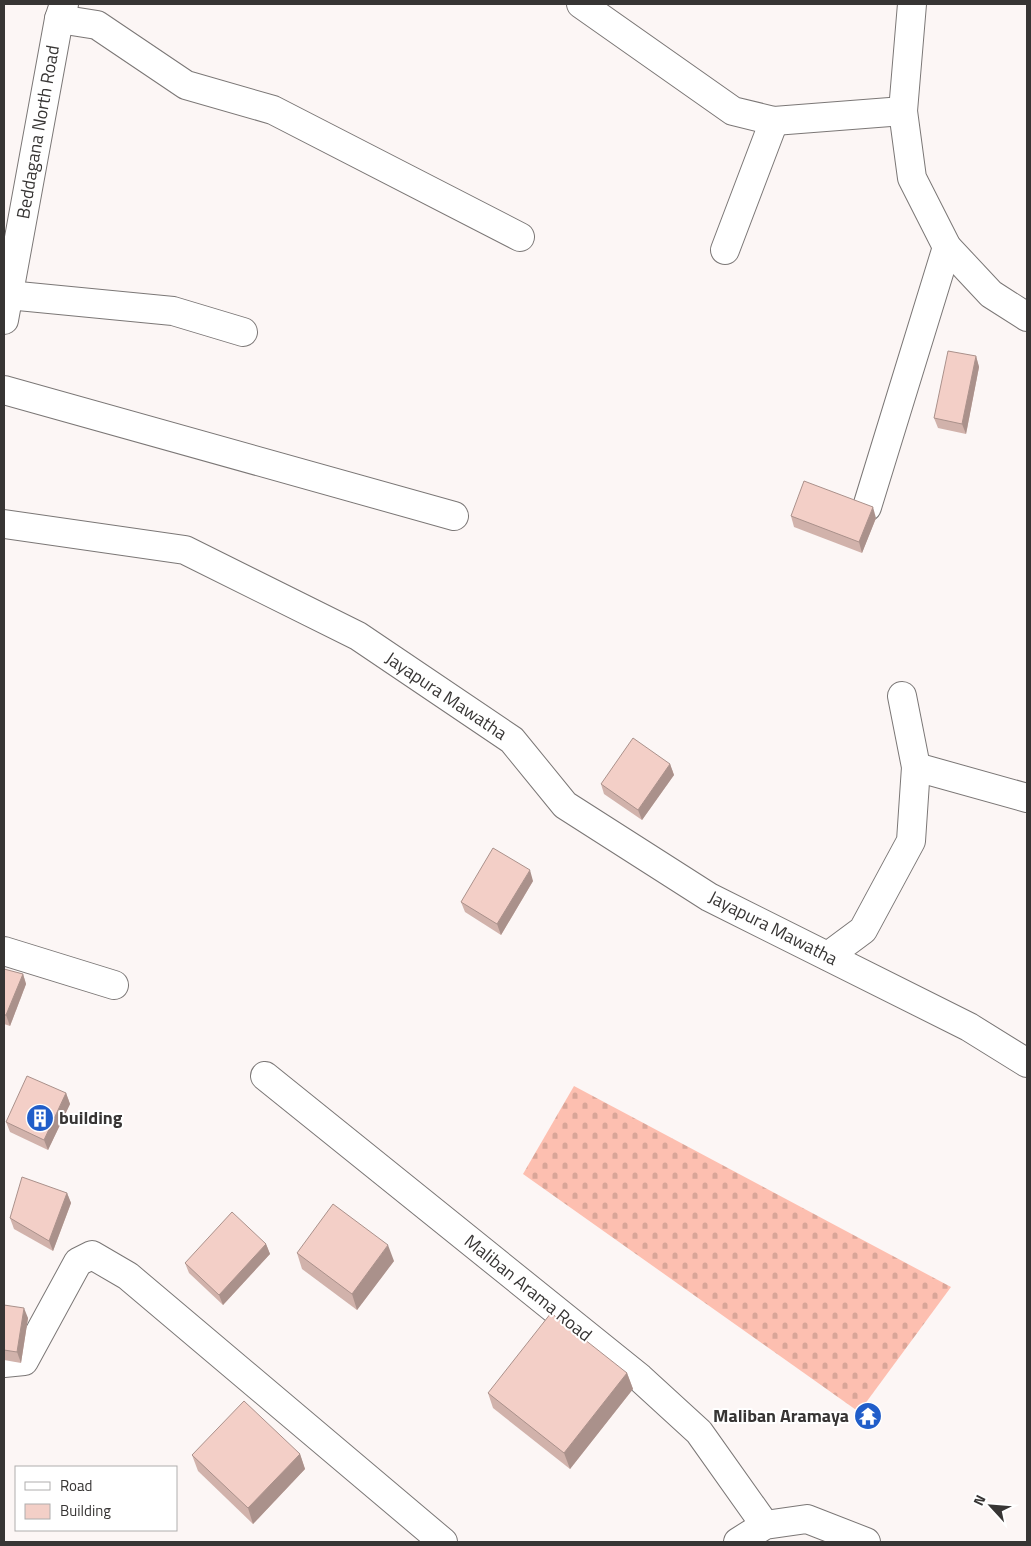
<svg xmlns="http://www.w3.org/2000/svg" width="1031" height="1546" viewBox="0 0 1031 1546" font-family="'Titillium Web',sans-serif">
<defs>
<pattern id="cemetery-stones" width="16" height="16" patternUnits="userSpaceOnUse" patternTransform="scale(1.25)"><rect width="16" height="16" fill="#fdbfb0"/><path d="M2 7V4a2 2 0 0 1 4 0v3zM10 15v-3a2 2 0 0 1 4 0v3z" fill="#d9a598"/></pattern>
</defs>
<rect width="100%" height="100%" fill="#fcf6f5"/>
<polygon fill="url(#cemetery-stones)" points="574,1086 951,1287 859,1412 523,1174"/>
<g fill="none" stroke-linecap="round" stroke-linejoin="round">
<g stroke="#7b7776" stroke-width="30">
<g id="minor">
<polyline points="581,4 733,111 774,121 903,111"/>
<polyline points="912,4 903,111 912,178 947,247 991,294 1027,317"/>
<polyline points="59,19 97,25 186,85 273,110 520,237"/>
<polyline points="725,250 774,121"/>
<polyline points="8,295 173,311 243,332"/>
<polyline points="4,320 59,19 64,4"/>
<polyline points="4,390 454,516"/>
<polyline points="867,507 947,247"/>
<polyline points="4,524 185,550 358,636 512,740 565,805 709,897 969,1027 1027,1063"/>
<polyline points="916,767 1027,798"/>
<polyline points="4,951 114,985"/>
<polyline points="828,956 863,930 911,841 916,767 902,696"/>
<polyline points="265,1076 640,1378 699,1432 765,1525"/>
<polyline points="4,1363 24,1361 78,1262 92,1255 128,1276 443,1542"/>
<polyline points="738,1542 765,1525 807,1519 866,1542"/>
</g>
</g>
<use href="#minor" stroke="#fff" stroke-width="28"/>
</g>
<g fill="#d1b2ab">
<polygon points="976,356 979,367 966,434 938,428 934,418"/>
<polygon points="791,516 876,518 862,553 794,527"/>
<polygon points="670,764 674,775 642,820 604,794 601,784"/>
<polygon points="533,881 501,935 465,912 461,902"/>
<polygon points="4,969 23,974 26,984 10,1026 4,1024"/>
<polygon points="66,1093 70,1104 48,1150 10,1132 6,1122"/>
<polygon points="67,1193 71,1203 53,1251 14,1229 10,1218"/>
<polygon points="266,1244 270,1254 223,1305 189,1273 185,1263"/>
<polygon points="297,1253 394,1261 357,1310 302,1269"/>
<polygon points="4,1305 28,1318 21,1363 4,1360"/>
<polygon points="627,1373 633,1389 570,1469 493,1408 488,1393"/>
<polygon points="300,1454 305,1469 253,1524 198,1471 192,1455"/>
</g>
<g fill="#aa918b">
<polygon points="976,356 979,367 966,434 962,424"/>
<polygon points="873,507 876,518 862,553 859,542"/>
<polygon points="670,764 674,775 642,820 638,810"/>
<polygon points="530,870 533,881 501,935 497,924"/>
<polygon points="23,974 26,984 10,1026 6,1015"/>
<polygon points="66,1093 70,1104 48,1150 44,1140"/>
<polygon points="67,1193 71,1203 53,1251 49,1241"/>
<polygon points="266,1244 270,1254 223,1305 219,1295"/>
<polygon points="388,1245 394,1261 357,1310 352,1294"/>
<polygon points="24,1308 28,1318 21,1363 17,1352"/>
<polygon points="627,1373 633,1389 570,1469 564,1453"/>
<polygon points="300,1454 305,1469 253,1524 248,1508"/>
</g>
<g fill="#f3cfc7" stroke="#aa918b">
<polygon points="948,351 976,356 962,424 934,418"/>
<polygon points="804,481 873,507 859,542 791,516"/>
<polygon points="633,738 670,764 638,810 601,784"/>
<polygon points="493,848 530,870 497,924 461,902"/>
<polygon points="4,969 23,974 6,1015 4,1015"/>
<polygon points="27,1076 66,1093 44,1140 6,1122"/>
<polygon points="22,1177 67,1193 49,1241 10,1218"/>
<polygon points="333,1204 388,1245 352,1294 297,1253"/>
<polygon points="232,1212 266,1244 219,1295 185,1263"/>
<polygon points="4,1305 24,1308 17,1352 4,1350"/>
<polygon points="551,1313 627,1373 564,1453 488,1393"/>
<polygon points="244,1401 300,1454 248,1508 192,1455"/>
</g>
<defs>
<g id="building-disc" transform="scale(1.4375)"><circle r="9.5" fill="#205dc9" stroke="#fff"/><path d="M-4-6H4V6H1V3H-1V6H-4ZM-2.5-4.3h1.7v1.8h-1.7ZM.8-4.3h1.7v1.8H.8ZM-2.5-1h1.7V.8h-1.7ZM.8-1h1.7V.8H.8Z" fill="#fff"/></g>
<g id="temple-disc" transform="scale(1.4375)"><circle r="9.5" fill="#205dc9" stroke="#fff"/><path d="M0-6L5-2H3V0L6.5 2.5H4V6H1.5V3h-3V6H-4V2.5H-6.5L-3 0V-2H-5Z" fill="#fff"/></g>
</defs>
<g fill-rule="evenodd">
<use href="#building-disc" x="40" y="1118"/>
<use href="#temple-disc" x="868" y="1416"/>
</g>
<g text-anchor="middle" stroke-width="4" stroke-linejoin="round" paint-order="stroke">
<g font-size="18" fill="#373534" stroke="#fff">
<text transform="translate(38 132) rotate(-80)" y="6">Beddagana North Road</text>
<text transform="translate(446 696) rotate(34)" y="6">Jayapura Mawatha</text>
<text transform="translate(773 928) rotate(27)" y="6">Jayapura Mawatha</text>
<text transform="translate(528 1288) rotate(39)" y="6">Maliban Arama Road</text>
</g>
<g font-size="18" font-weight="bold" fill="#373534" stroke="#fff" text-anchor="start">
<text x="59" y="1124">building</text>
<text x="849" y="1422" text-anchor="end">Maliban Aramaya</text>
</g>
</g>
<rect width="1031" height="1546" fill="none" stroke="#373534" stroke-width="10"/>
<rect x="15" y="1466" width="162" height="65" fill="#ffffff" stroke="#afaeae"/>
<rect x="25" y="1482" width="25" height="8" fill="#ffffff" stroke="#afaeae"/>
<text x="60" y="1491" font-size="15" fill="#373534">Road</text>
<rect x="25" y="1504" width="25" height="15" fill="#f3cfc7" stroke="#afaeae"/>
<text x="60" y="1516" font-size="15" fill="#373534">Building</text>
<g transform="translate(991 1506) rotate(296)" stroke="#ffffff" stroke-width="4" paint-order="stroke">
<path d="M0-4L9 19L0 12L-9 19Z" fill="#373534"/>
<text y="-8" font-size="14" font-weight="bold" text-anchor="middle" fill="#373534">N</text>
</g>
</svg>
